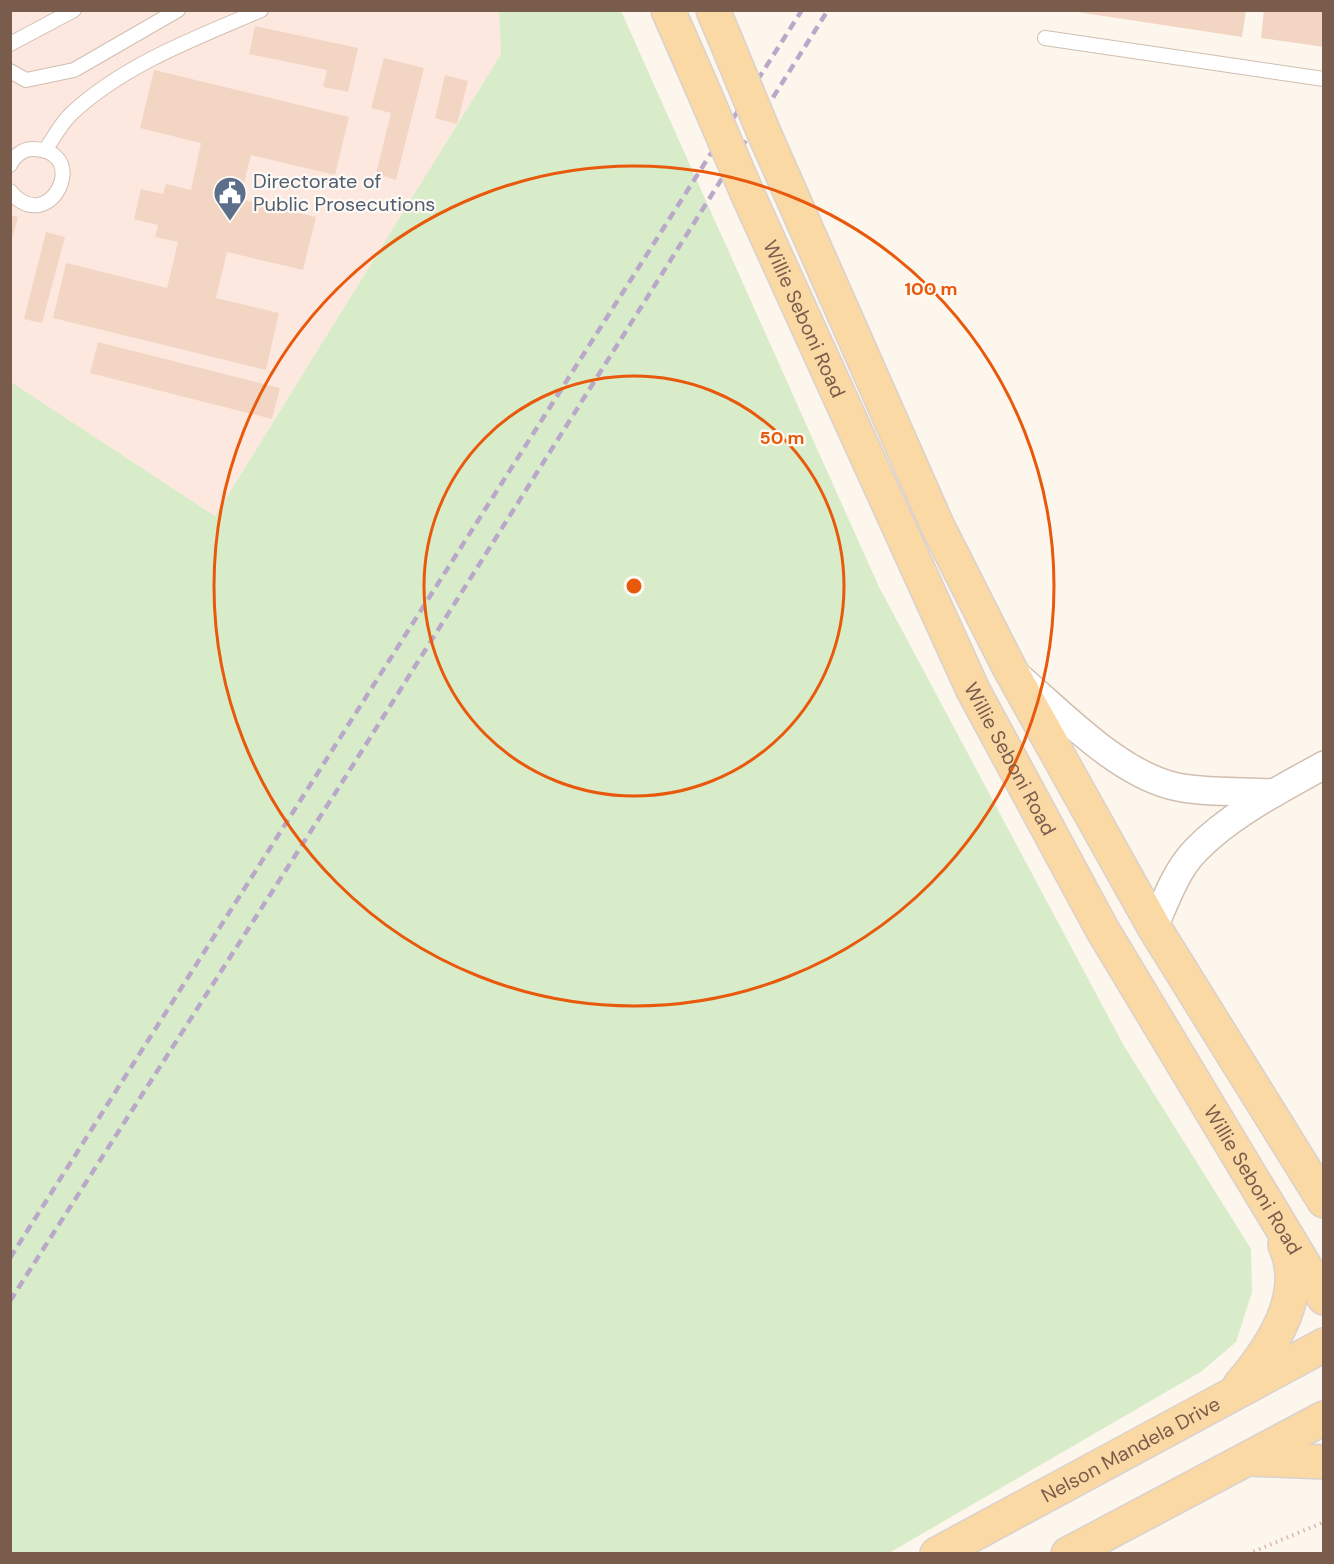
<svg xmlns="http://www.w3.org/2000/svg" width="1334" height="1564" viewBox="0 0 1334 1564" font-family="'DM Sans',sans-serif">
<rect width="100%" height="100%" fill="#fdf6ec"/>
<polygon fill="#fde8e0" points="10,11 499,11 501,54 215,516 11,382"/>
<polygon fill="#d8ecc9" points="499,11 621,11 879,587 1124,1046 1251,1249 1252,1292 1236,1342 1202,1371 889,1553 11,1553 11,382 215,516 501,54"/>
<g fill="#f3d5c3">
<polygon points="1064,10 1246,10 1242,37"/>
<polygon points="1264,10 1324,10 1324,47 1261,38"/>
<polygon points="255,26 358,48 348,92 323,87 327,70 249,54"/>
<polygon points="384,58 424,68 396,180 376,174 391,113 371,108"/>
<polygon points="154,70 349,117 335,175 251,155 240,199 316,217 303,270 227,252 216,298 279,313 266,370 53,318 66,263 167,288 178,242 155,237 158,225 134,219 141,189 163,194 166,184 191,190 201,143 140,128"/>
<polygon points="445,75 468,81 457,124 435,118"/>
<polygon points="10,215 18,217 11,243 10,243"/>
<polygon points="46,232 65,237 42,323 24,319"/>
<polygon points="98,342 280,388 272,419 90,373"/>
</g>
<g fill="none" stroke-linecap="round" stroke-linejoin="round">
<g stroke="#d1beb0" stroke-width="16">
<g id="service">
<polyline points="1045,38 1324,79"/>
<polyline points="10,44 74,10"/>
<polyline points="10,71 26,80 74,70 178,10"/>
<path d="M45,150C54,138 61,123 72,113C125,64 196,38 261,10"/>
<path d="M10,165C13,157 23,149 32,149C94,150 49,239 10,191"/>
</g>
</g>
<g stroke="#d1beb0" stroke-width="30">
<g id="minor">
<path d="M1020,678C1063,715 1117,772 1173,786C1199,793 1246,791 1274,793"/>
<path d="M1154,927C1165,902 1176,870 1196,850C1231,814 1281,789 1324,765"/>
</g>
</g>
<g stroke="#dad1cd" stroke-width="36">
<g id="primary">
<polyline points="668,10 700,83"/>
<polyline points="713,10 724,36"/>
<polyline points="764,133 938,527 1010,669 1154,927 1324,1201"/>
<path id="s1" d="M748,195L973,690L1102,929L1324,1298"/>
<path d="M1240,1385C1271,1349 1308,1294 1285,1245"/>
<polyline points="1250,1459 1324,1462"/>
<path id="s2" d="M937,1554L1324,1345"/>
<polyline points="1068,1554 1324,1418"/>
</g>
</g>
<polyline stroke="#d9b8a5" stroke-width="4" stroke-dasharray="1.5 4.5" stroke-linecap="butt" points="1248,1554 1324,1522"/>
<use href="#service" stroke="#fff" stroke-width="14"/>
<use href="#minor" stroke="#fff" stroke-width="27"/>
<use href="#primary" stroke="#fbd9a5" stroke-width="33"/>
<g stroke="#b9a8c9" stroke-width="4.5" stroke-dasharray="9 6" stroke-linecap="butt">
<polyline points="10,1258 802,10"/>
<polyline points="10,1301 341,784 828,10"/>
</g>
<g stroke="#dad1cd" stroke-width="36" stroke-linecap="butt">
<g id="primary-bridge">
<polyline points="724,36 764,133"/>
<polyline points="700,83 748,195"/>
</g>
</g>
<use href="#primary-bridge" stroke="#fbd9a5" stroke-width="33"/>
</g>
<g fill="none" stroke="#e8590c" stroke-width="3">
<circle cx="634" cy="586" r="210"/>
<circle cx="634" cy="586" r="420"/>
</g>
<defs>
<g id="civic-pin" transform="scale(1.725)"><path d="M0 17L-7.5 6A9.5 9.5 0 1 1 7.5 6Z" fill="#5c6f8a" stroke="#fffaf3"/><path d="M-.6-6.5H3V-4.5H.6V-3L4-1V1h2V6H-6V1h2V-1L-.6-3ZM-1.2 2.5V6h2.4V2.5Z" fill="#fff"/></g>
</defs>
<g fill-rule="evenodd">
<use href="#civic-pin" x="230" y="193"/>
</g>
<g text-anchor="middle" stroke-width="4.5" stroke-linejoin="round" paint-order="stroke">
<g font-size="20" fill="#4e5e75" stroke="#fffaf3" text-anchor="start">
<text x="253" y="188">Directorate of<tspan x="253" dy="23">Public Prosecutions</tspan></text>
</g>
<g font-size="20" fill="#7a5c4d" stroke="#fffaf3">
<text dy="7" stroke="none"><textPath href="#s1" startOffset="136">Willie Seboni Road</textPath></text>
<text dy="7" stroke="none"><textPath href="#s1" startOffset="622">Willie Seboni Road</textPath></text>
<text dy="7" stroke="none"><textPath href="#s1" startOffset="1108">Willie Seboni Road</textPath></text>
<text dy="7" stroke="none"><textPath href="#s2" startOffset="220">Nelson Mandela Drive</textPath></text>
</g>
</g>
<circle cx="634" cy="586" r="9" fill="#e8590c" stroke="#fffaf3" stroke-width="3"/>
<g font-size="18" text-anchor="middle" font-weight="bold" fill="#e8590c" stroke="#fffaf3" stroke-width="4.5" stroke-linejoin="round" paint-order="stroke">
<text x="931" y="295">100 m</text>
<text x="782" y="444">50 m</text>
</g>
<rect width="1334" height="1564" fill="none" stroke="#7a5c4d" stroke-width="24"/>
</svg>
